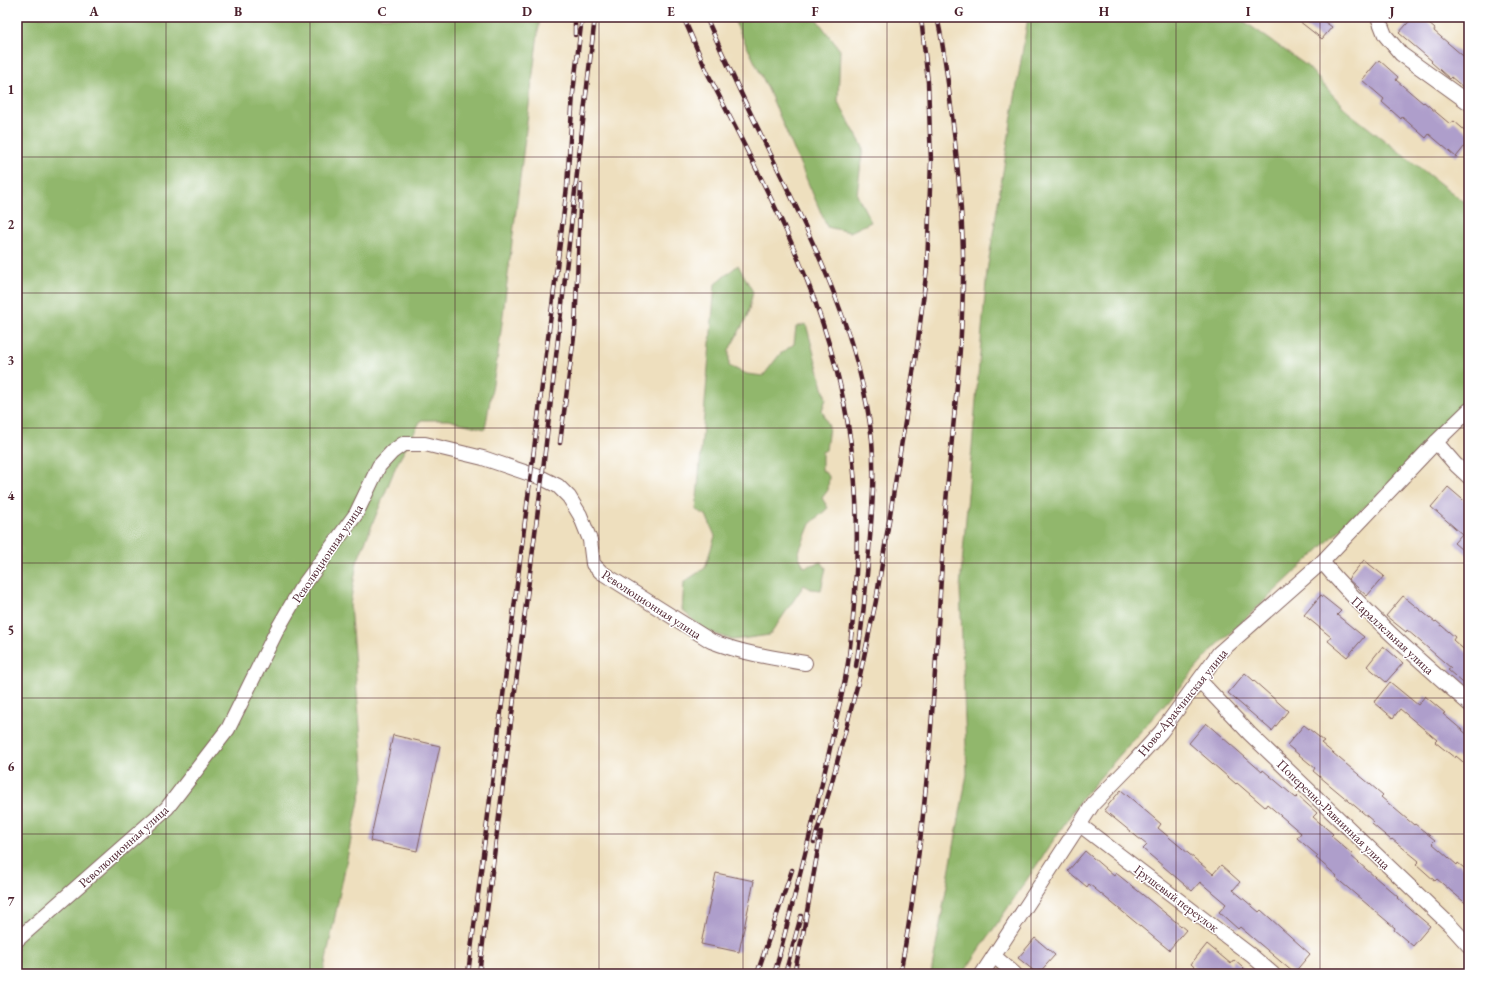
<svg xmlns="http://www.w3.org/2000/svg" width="1486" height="991" viewBox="0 0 1486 991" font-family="'EB Garamond',serif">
<rect width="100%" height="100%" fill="#fff"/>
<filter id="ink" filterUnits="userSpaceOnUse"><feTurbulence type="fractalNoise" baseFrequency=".025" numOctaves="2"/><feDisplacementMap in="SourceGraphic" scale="8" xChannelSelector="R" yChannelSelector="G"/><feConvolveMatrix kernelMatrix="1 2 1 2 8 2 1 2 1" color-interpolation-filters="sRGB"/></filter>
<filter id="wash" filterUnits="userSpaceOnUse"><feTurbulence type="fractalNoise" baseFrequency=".012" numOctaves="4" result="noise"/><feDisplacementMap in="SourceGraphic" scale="16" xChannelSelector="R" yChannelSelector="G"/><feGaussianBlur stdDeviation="0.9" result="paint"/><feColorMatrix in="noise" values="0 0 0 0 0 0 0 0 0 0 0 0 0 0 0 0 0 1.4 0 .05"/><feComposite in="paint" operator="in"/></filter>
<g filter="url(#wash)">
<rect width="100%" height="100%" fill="#eedfbe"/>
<g fill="#91b76c" stroke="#6e6b4c">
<polygon points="17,17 540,17 498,355 485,429 448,420 421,420 396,466 357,562 350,605 364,777 323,974 17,974"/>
<polygon points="734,17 815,17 840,50 838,102 863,147 857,195 871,222 850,232 827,227 768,89 734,20"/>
<polygon points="1028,17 1238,17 1307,66 1348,112 1469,206 1469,409 1214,648 1082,798 963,974 931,974 967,774 960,588 987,271"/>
<polygon points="738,265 753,292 747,317 729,350 729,366 747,374 763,376 780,354 794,344 796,327 806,324 826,399 822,410 829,427 826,450 822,452 822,470 829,476 828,490 822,498 828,508 810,524 798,554 804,567 821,562 826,568 821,590 811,589 804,585 770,635 733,640 704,630 682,610 684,582 705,568 715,536 706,515 696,510 715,284"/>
</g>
<g id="blocks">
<g fill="#ae9ecb">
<polygon points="1294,17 1318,17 1332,27 1322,39"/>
<polygon points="1413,17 1421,17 1435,29 1434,31 1469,61 1469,92 1451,77 1450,79 1431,62 1432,61 1399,33"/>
<polygon points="1379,60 1398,77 1396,80 1423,103 1424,102 1450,124 1454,121 1469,134 1469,141 1456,157 1429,134 1426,138 1402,117 1401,119 1382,102 1384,99 1362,80"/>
<polygon points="1448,487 1469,505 1469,556 1454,543 1462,534 1431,507"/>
<polygon points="1364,560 1384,576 1367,596 1348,579"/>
<polygon points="1321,595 1341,611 1337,615 1364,637 1347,657 1328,641 1331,637 1304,615"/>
<polygon points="1403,596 1435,622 1436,621 1455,637 1453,640 1469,654 1469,688 1448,670 1451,668 1407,630 1406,632 1386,616"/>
<polygon points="1383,646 1403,663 1386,682 1367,666"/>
<polygon points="1245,673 1288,711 1272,731 1228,693"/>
<polygon points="1390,682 1418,705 1425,696 1445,713 1443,714 1469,736 1469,767 1456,756 1455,758 1435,742 1437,740 1400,709 1393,718 1374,702"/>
<polygon points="1206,723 1262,772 1263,770 1296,798 1298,796 1317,813 1313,817 1333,834 1331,836 1352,854 1351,856 1398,897 1397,898 1430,926 1413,946 1394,930 1395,928 1335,877 1337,876 1316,858 1318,856 1297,838 1301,833 1267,804 1265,807 1237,783 1236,784 1189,743"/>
<polygon points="1304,725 1324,741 1321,743 1383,795 1381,797 1414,825 1415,824 1435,840 1432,843 1457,865 1458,863 1469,872 1469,906 1437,879 1435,881 1416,864 1419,861 1392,839 1391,840 1372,824 1374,822 1313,771 1315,768 1287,745"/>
<polygon points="393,735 440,746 417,851 370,841"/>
<polygon points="1121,790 1161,824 1158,828 1213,874 1221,865 1240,882 1233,890 1259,912 1261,910 1310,954 1294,973 1240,927 1238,929 1219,912 1226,904 1200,882 1192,891 1143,849 1147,845 1104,810"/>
<polygon points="1085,851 1114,876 1116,873 1186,930 1169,950 1089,884 1087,887 1068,871"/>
<polygon points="716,873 754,881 739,952 701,944"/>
<polygon points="1035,938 1055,955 1038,974 1018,958"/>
<polygon points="1207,944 1231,964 1234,960 1250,974 1202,974 1191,964"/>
</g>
</g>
</g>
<g filter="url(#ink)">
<use href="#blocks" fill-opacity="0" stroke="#83625e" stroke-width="1"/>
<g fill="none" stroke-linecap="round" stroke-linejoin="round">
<g stroke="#83625e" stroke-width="16">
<g id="street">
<polyline points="1378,17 1385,35 1401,54 1469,103"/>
<polyline points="1436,442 1456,465 1469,477"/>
<path d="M1322,562C1366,614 1418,659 1469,704"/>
<polyline points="1200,681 1250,734 1450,925 1469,946"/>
<polyline points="1080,825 1252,956 1273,974"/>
<path d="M17,940L167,808L228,729L277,630L300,590L356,514L379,466L392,452L403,444H425L483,458L542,478L558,486L569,497L580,515L590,540L593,564L601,572L711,641C741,653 773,658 805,663"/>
<polyline points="994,956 1015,974"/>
<polyline points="982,974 1093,804 1131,765 1161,732 1219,653 1322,562 1436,442 1469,410"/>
</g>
</g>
<use href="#street" stroke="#fff" stroke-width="14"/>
<g stroke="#4a1f2b" stroke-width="4.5">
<g id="rail">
<path d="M683,17C692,36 700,57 709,76C754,165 802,251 830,347C861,450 862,550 849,656C846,679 840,702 835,724C819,804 798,882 778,960"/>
<path d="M706,17C727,64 749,111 772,157C816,247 861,339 872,440C875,477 872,514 869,550C866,589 862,628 856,666"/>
<polyline points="575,35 575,17"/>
<polyline points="560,443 575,329 581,184"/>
<polyline points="814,842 830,789 860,675 876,601 917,348 927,268 931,161 928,82 921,17"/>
<polyline points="468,974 567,187 573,93 582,17"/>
<polyline points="479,974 542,478 595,17"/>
<polyline points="757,974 792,870"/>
<polyline points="774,974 780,955"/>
<polyline points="785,974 801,916"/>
<polyline points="794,974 803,934 821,833"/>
<path d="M900,974C928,827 935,676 944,527C950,445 962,363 963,281C964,231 959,181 954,132C949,93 946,55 937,17"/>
</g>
</g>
<use href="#rail" stroke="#fff" stroke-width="3" stroke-dasharray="9" stroke-linecap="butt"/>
</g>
</g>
<path fill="none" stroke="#4a1f2b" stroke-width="1" stroke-opacity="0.55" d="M166,17V974M310,17V974M455,17V974M599,17V974M743,17V974M887,17V974M1031,17V974M1176,17V974M1320,17V974M17,157H1469M17,293H1469M17,428H1469M17,563H1469M17,698H1469M17,834H1469"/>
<g text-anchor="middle" stroke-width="3" stroke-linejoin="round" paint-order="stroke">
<g font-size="13" fill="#4a1f2b" stroke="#fff">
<text transform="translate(327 553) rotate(-56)" y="5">Революционная улица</text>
<text transform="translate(652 604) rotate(33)" y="5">Революционная улица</text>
<text transform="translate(1393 635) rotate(43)" y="5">Параллельная улица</text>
<text transform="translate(1182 702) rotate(-51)" y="5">Ново-Аракчинская улица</text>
<text transform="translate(1334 814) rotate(44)" y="5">Поперечно-Равнинная улица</text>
<text transform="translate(123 846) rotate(-42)" y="5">Революционная улица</text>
<text transform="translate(1177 898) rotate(37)" y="5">Грушевый переулок</text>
</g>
</g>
<rect width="1486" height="991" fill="none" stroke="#fff" stroke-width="44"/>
<rect x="22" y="22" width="1442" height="947" fill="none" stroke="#4a1f2b" stroke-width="1.5"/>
<g font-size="13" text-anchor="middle" font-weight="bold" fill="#4a1f2b">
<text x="94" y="16">A</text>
<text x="238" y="16">B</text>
<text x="382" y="16">C</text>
<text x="527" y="16">D</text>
<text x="671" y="16">E</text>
<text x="815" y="16">F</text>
<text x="959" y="16">G</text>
<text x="1104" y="16">H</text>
<text x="1248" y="16">I</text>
<text x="1392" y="16">J</text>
<text x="11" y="94">1</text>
<text x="11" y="229">2</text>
<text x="11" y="365">3</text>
<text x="11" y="500">4</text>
<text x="11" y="635">5</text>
<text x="11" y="771">6</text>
<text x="11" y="906">7</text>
</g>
</svg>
